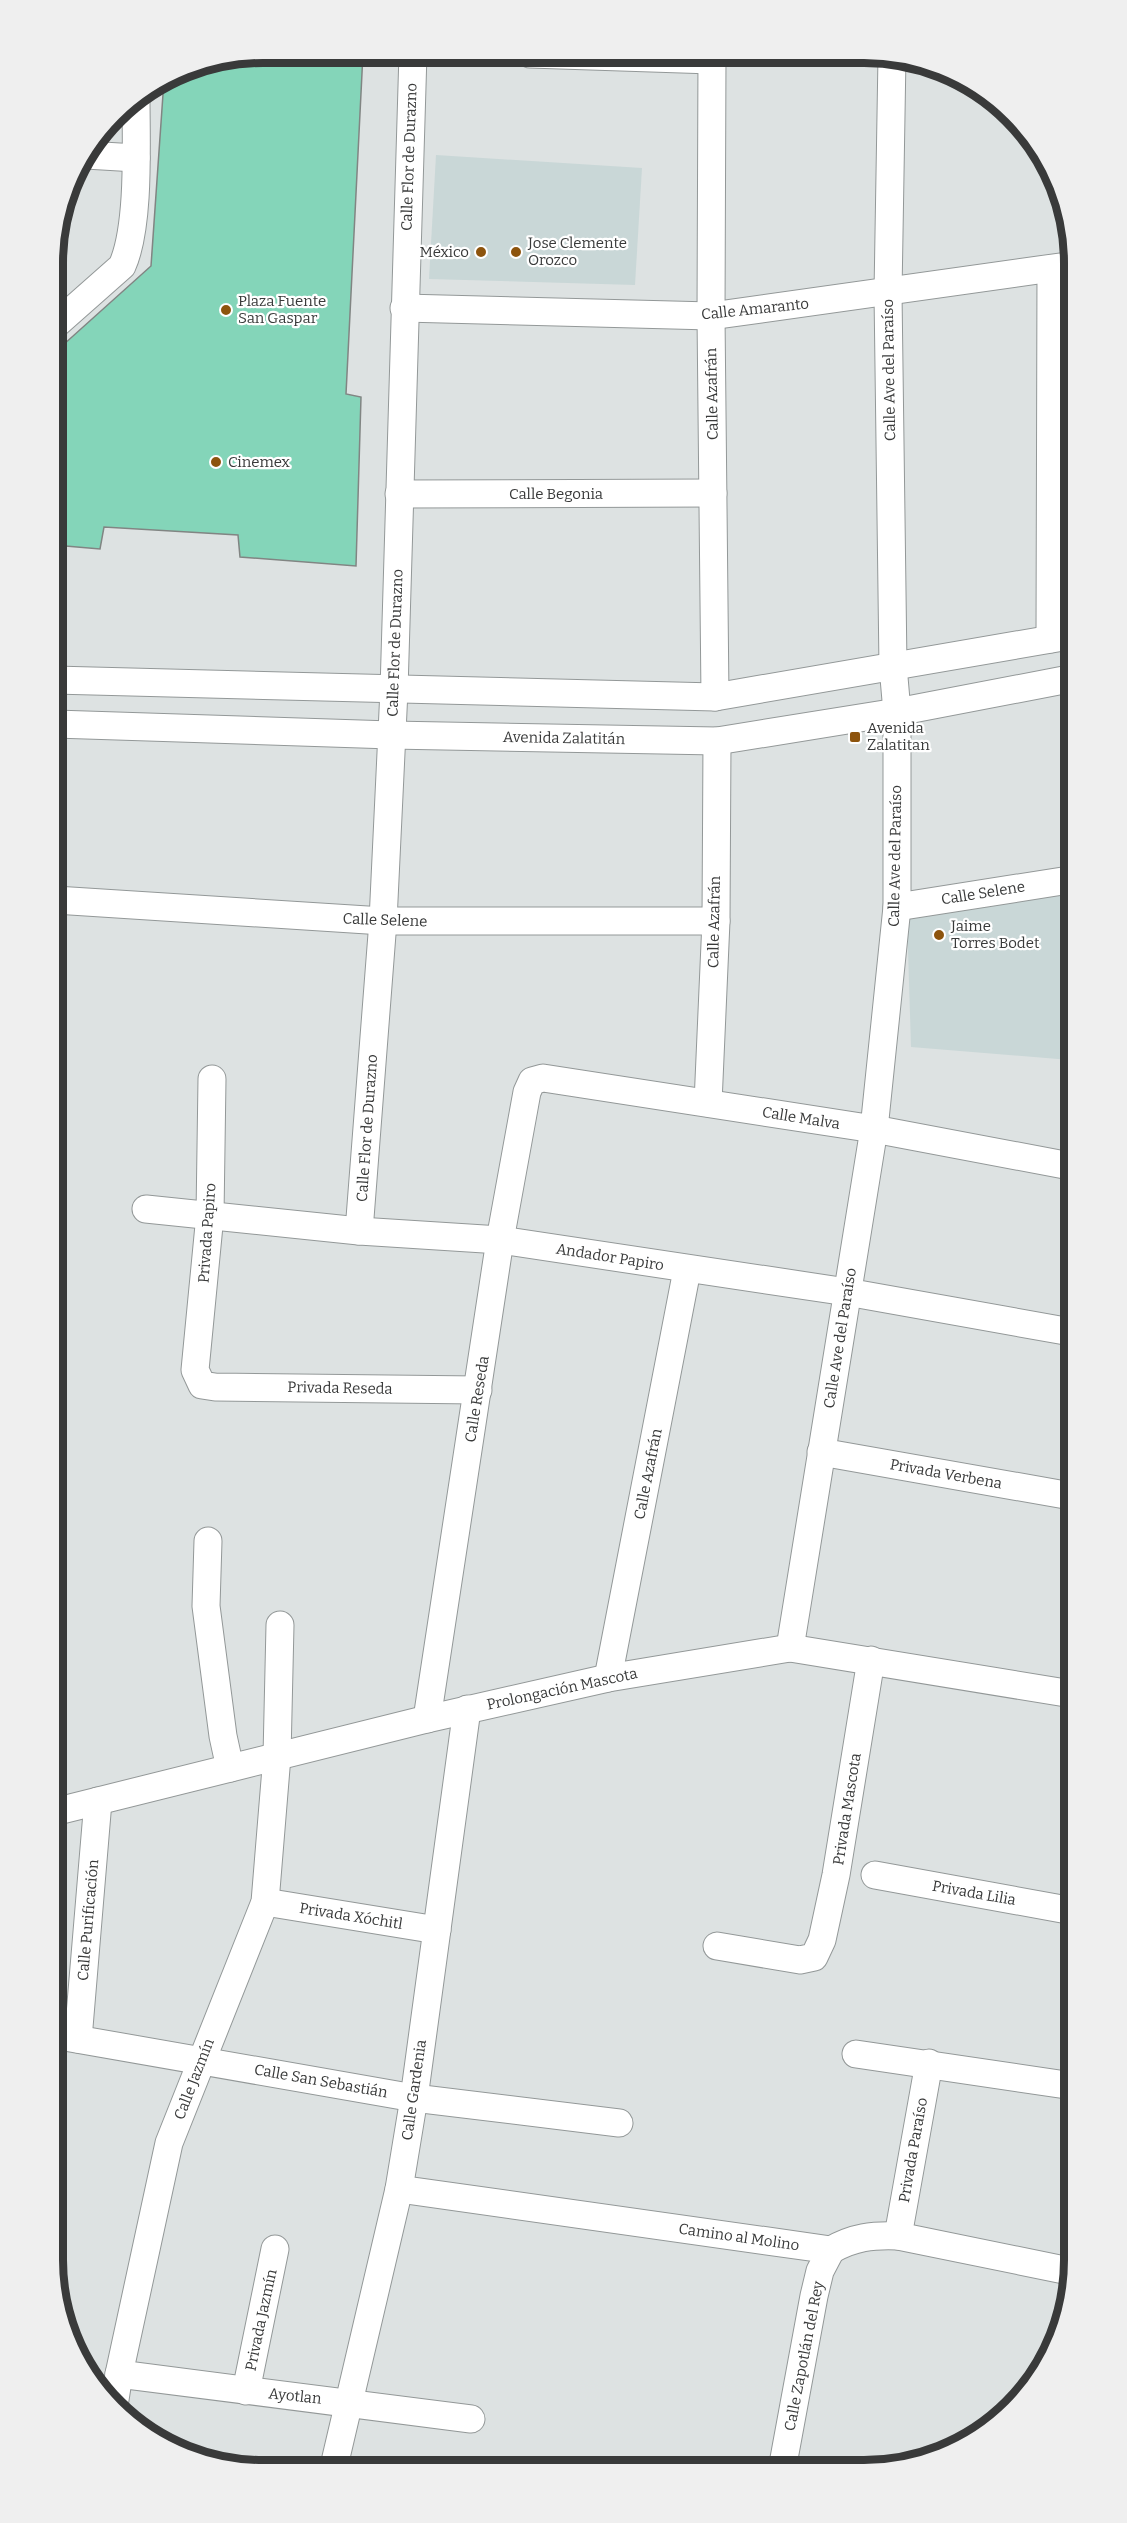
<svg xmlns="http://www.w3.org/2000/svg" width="1127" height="2523" viewBox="0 0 1127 2523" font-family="Bitter,serif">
<rect width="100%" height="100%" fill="#dde2e2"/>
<g fill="#c9d7d7">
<polygon points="436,155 642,168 635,285 429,279"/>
<polygon points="1069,891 1070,1060 911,1047 907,917"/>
</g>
<polygon fill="#84d5b9" stroke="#818583" stroke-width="1.5" points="263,52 363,53 346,394 361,397 356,566 240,557 238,535 104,527 100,549 54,545 53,354 151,266 164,80 183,68"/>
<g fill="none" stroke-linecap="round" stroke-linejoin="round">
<g stroke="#939898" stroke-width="29">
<g id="minor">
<polyline points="530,54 712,60"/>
<polyline points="712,55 711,316 715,697"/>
<polyline points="86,155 136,158"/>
<polyline points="404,308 711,316 1067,266"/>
<path d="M53,327L122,266C140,227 136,142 136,98"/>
<polyline points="399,494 713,493"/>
<polyline points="1050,639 1051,269"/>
<polyline points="54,680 715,697 1069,636"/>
<polyline points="55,724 391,735 717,741 897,712 1069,679"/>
<polyline points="55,900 383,921 716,921"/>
<polyline points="897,907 1069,880"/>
<polyline points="212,1079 210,1215 195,1370 202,1385 215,1387 478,1390"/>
<polyline points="708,1103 716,921 717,741"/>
<polyline points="146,1209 359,1231 500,1240 847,1292 1071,1332"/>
<polyline points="359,1231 383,921 394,690 413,53"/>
<polyline points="821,1452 1071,1496"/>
<polyline points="208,1541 206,1606 223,1736 230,1768"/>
<polyline points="790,1648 874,1129 897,907 897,712 893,666 888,293 892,56"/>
<polyline points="608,1678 687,1270"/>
<polyline points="427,1719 500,1240 527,1092 532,1081 543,1078 874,1129 1070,1166"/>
<polyline points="58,1811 427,1719 608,1678 790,1648 1072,1694"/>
<polyline points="875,1875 1073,1911"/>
<polyline points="265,1902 437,1930"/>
<polyline points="717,1946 800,1960 814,1957 822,1940 836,1875 871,1660"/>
<polyline points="59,2036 414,2098 619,2123"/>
<polyline points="78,2039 98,1801"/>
<polyline points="856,2054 1073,2086"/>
<path d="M399,2189L831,2250C854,2237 872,2235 898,2236L1074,2272"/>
<polyline points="898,2236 929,2063"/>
<polyline points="119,2374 471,2419"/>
<polyline points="246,2391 275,2249"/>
<polyline points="114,2406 119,2374 169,2143 265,1902 277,1756 280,1625"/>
<polyline points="783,2464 814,2296 820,2271 831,2250"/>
<polyline points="334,2466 399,2189 414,2098 467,1709"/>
</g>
</g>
<use href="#minor" stroke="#fff" stroke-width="27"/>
</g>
<g fill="#8d540d" stroke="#fff" stroke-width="2">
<circle cx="481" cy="252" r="6"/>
<circle cx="516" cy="252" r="6"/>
<circle cx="226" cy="310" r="6"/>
<circle cx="216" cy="462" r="6"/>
<rect x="849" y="731" width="12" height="12" rx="3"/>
<circle cx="939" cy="935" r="6"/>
</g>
<g text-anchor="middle" stroke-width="4.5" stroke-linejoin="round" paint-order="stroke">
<g font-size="15" fill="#393a3a" stroke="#fff">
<text transform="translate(409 157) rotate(-88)" y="5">Calle Flor de Durazno</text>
<text transform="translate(755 309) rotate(-6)" y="5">Calle Amaranto</text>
<text transform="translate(889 370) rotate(-91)" y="5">Calle Ave del Paraíso</text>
<text transform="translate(712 394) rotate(-91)" y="5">Calle Azafrán</text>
<text x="556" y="499">Calle Begonia</text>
<text transform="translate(395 643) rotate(-88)" y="5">Calle Flor de Durazno</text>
<text transform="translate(564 738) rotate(1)" y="5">Avenida Zalatitán</text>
<text transform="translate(895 856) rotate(-89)" y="5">Calle Ave del Paraíso</text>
<text transform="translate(983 893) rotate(-9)" y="5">Calle Selene</text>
<text transform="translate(385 920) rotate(2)" y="5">Calle Selene</text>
<text transform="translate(714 922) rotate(-89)" y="5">Calle Azafrán</text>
<text transform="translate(801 1118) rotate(9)" y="5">Calle Malva</text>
<text transform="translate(367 1128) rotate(-86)" y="5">Calle Flor de Durazno</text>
<text transform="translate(207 1233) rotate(-86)" y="5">Privada Papiro</text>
<text transform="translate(610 1257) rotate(9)" y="5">Andador Papiro</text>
<text transform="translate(840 1338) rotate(-81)" y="5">Calle Ave del Paraíso</text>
<text transform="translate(340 1388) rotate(1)" y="5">Privada Reseda</text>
<text transform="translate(477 1399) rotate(-81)" y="5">Calle Reseda</text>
<text transform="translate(648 1474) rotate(-79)" y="5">Calle Azafrán</text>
<text transform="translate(946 1474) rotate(10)" y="5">Privada Verbena</text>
<text transform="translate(562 1689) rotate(-12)" y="5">Prolongación Mascota</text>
<text transform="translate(847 1809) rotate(-81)" y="5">Privada Mascota</text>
<text transform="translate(974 1893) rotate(10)" y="5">Privada Lilia</text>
<text transform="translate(351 1916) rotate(9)" y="5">Privada Xóchitl</text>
<text transform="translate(88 1920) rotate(-85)" y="5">Calle Purificación</text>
<text transform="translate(194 2079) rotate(-69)" y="5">Calle Jazmín</text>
<text transform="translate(321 2081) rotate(10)" y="5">Calle San Sebastián</text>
<text transform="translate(414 2090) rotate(-82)" y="5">Calle Gardenia</text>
<text transform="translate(913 2150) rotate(-80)" y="5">Privada Paraíso</text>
<text transform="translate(739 2237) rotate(8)" y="5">Camino al Molino</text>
<text transform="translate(261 2320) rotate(-78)" y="5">Privada Jazmín</text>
<text transform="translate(804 2356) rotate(-79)" y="5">Calle Zapotlán del Rey</text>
<text transform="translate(295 2396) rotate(6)" y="5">Ayotlan</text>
</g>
<g font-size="15" fill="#393a3a" stroke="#fff" text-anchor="start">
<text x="528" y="248">Jose Clemente<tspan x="528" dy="17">Orozco</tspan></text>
<text x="469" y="257" text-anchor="end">México</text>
<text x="238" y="306">Plaza Fuente<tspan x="238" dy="17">San Gaspar</tspan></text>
<text x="228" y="467">Cinemex</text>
<text x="867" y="733">Avenida<tspan x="867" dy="17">Zalatitan</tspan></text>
<text x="951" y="931">Jaime<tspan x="951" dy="17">Torres Bodet</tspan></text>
</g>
</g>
<path d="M0 0H1127V2523H0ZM263 63H864A200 200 0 0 1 1064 263V2260A200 200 0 0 1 864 2460H263A200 200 0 0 1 63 2260V263A200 200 0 0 1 263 63Z" fill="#efefef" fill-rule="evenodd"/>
<path fill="none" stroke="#393a3a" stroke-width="8" d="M263 63H864A200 200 0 0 1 1064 263V2260A200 200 0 0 1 864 2460H263A200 200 0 0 1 63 2260V263A200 200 0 0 1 263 63Z"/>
</svg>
